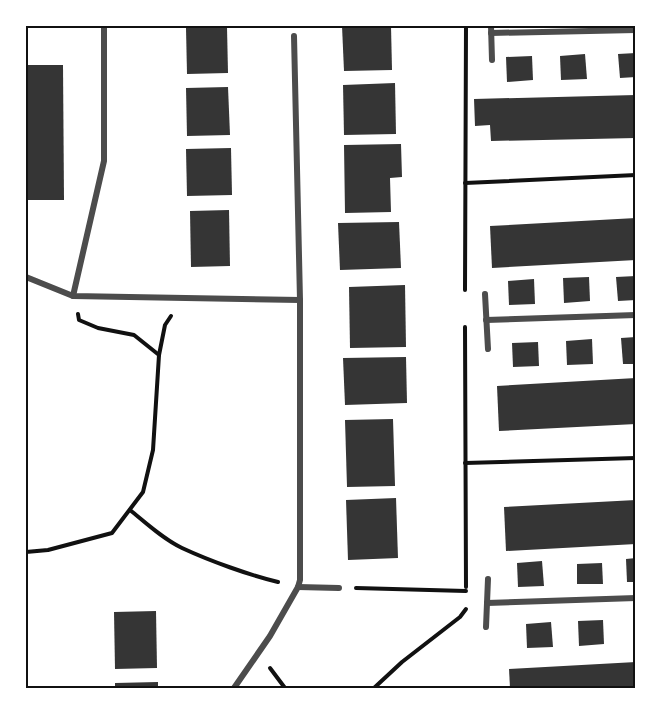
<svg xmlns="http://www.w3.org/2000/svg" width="661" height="714" viewBox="0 0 661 714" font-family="'Fira Sans Condensed',sans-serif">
<rect width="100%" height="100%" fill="#fff"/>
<g fill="#353535">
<polygon points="342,26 391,26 392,70 344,71"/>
<polygon points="227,27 228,73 187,74 186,28"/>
<polygon points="636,53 636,77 620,78 618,54"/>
<polygon points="585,54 587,79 561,80 560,56"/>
<polygon points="532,56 533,80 507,82 506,57"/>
<polygon points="26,65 63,65 64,200 26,200"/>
<polygon points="395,83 396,134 344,135 343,85"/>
<polygon points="228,87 230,135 187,136 186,88"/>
<polygon points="636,95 636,138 491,141 490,125 475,126 474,99"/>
<polygon points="401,144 402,177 390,178 391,212 345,213 344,145"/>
<polygon points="231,148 232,195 187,196 186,149"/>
<polygon points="229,210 230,266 191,267 190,211"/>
<polygon points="636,218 636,260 492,268 490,226"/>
<polygon points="399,222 401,268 340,270 338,223"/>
<polygon points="636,276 636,300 618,301 616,277"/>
<polygon points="589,277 590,301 564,303 563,278"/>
<polygon points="534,279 535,304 509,305 508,281"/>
<polygon points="405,285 406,347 350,348 349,287"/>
<polygon points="636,337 636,364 623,364 621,338"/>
<polygon points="592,339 593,364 567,365 566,341"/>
<polygon points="538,342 539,366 513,367 512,343"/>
<polygon points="406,357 407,403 345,405 343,358"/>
<polygon points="636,378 636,424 499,431 497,386"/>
<polygon points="393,419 395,486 347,487 345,420"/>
<polygon points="396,498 398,558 348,560 346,500"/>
<polygon points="636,500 636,544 506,551 504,507"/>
<polygon points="636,558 636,582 627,582 626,559"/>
<polygon points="542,561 544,586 518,587 517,563"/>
<polygon points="602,563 603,584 577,584 577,564"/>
<polygon points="156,611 157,668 115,669 114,612"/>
<polygon points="603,620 604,644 579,646 578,621"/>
<polygon points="551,622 553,647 527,648 526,624"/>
<polygon points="636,662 636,688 510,688 509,669"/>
<polygon points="158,682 158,688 115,688 115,683"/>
</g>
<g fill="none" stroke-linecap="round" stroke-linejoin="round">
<g stroke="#111" stroke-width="4">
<polyline points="465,183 636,175"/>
<polyline points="465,290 466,26"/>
<polyline points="465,327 466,587"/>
<polyline points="159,355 165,325 171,316"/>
<polyline points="465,463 636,458"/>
<path d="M130,510C146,523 163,539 182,548C210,561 249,575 278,582"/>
<polyline points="26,552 48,550 112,533 143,492 153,450 159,355 134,335 98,328 79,320 78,314"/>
<polyline points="356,588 466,591"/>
<polyline points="270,668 285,688"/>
<polyline points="374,688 402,662 460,617 466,609"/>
</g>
<g stroke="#4c4c4c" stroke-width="6">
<polyline points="491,26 492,60"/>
<polyline points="491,33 636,30"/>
<polyline points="26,277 73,296 300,300"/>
<polyline points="485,294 488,349"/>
<polyline points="73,296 104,161 104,26"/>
<polyline points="486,320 636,315"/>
<polyline points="298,587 339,588"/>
<polyline points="487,603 636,598"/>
<polyline points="486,627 488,579"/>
<polyline points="234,688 270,636 298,587 300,580 300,300 294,36"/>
</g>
</g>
<rect width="661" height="714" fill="none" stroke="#ffffff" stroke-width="54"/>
<rect x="27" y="27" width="607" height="660" fill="none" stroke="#111" stroke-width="2"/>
</svg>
